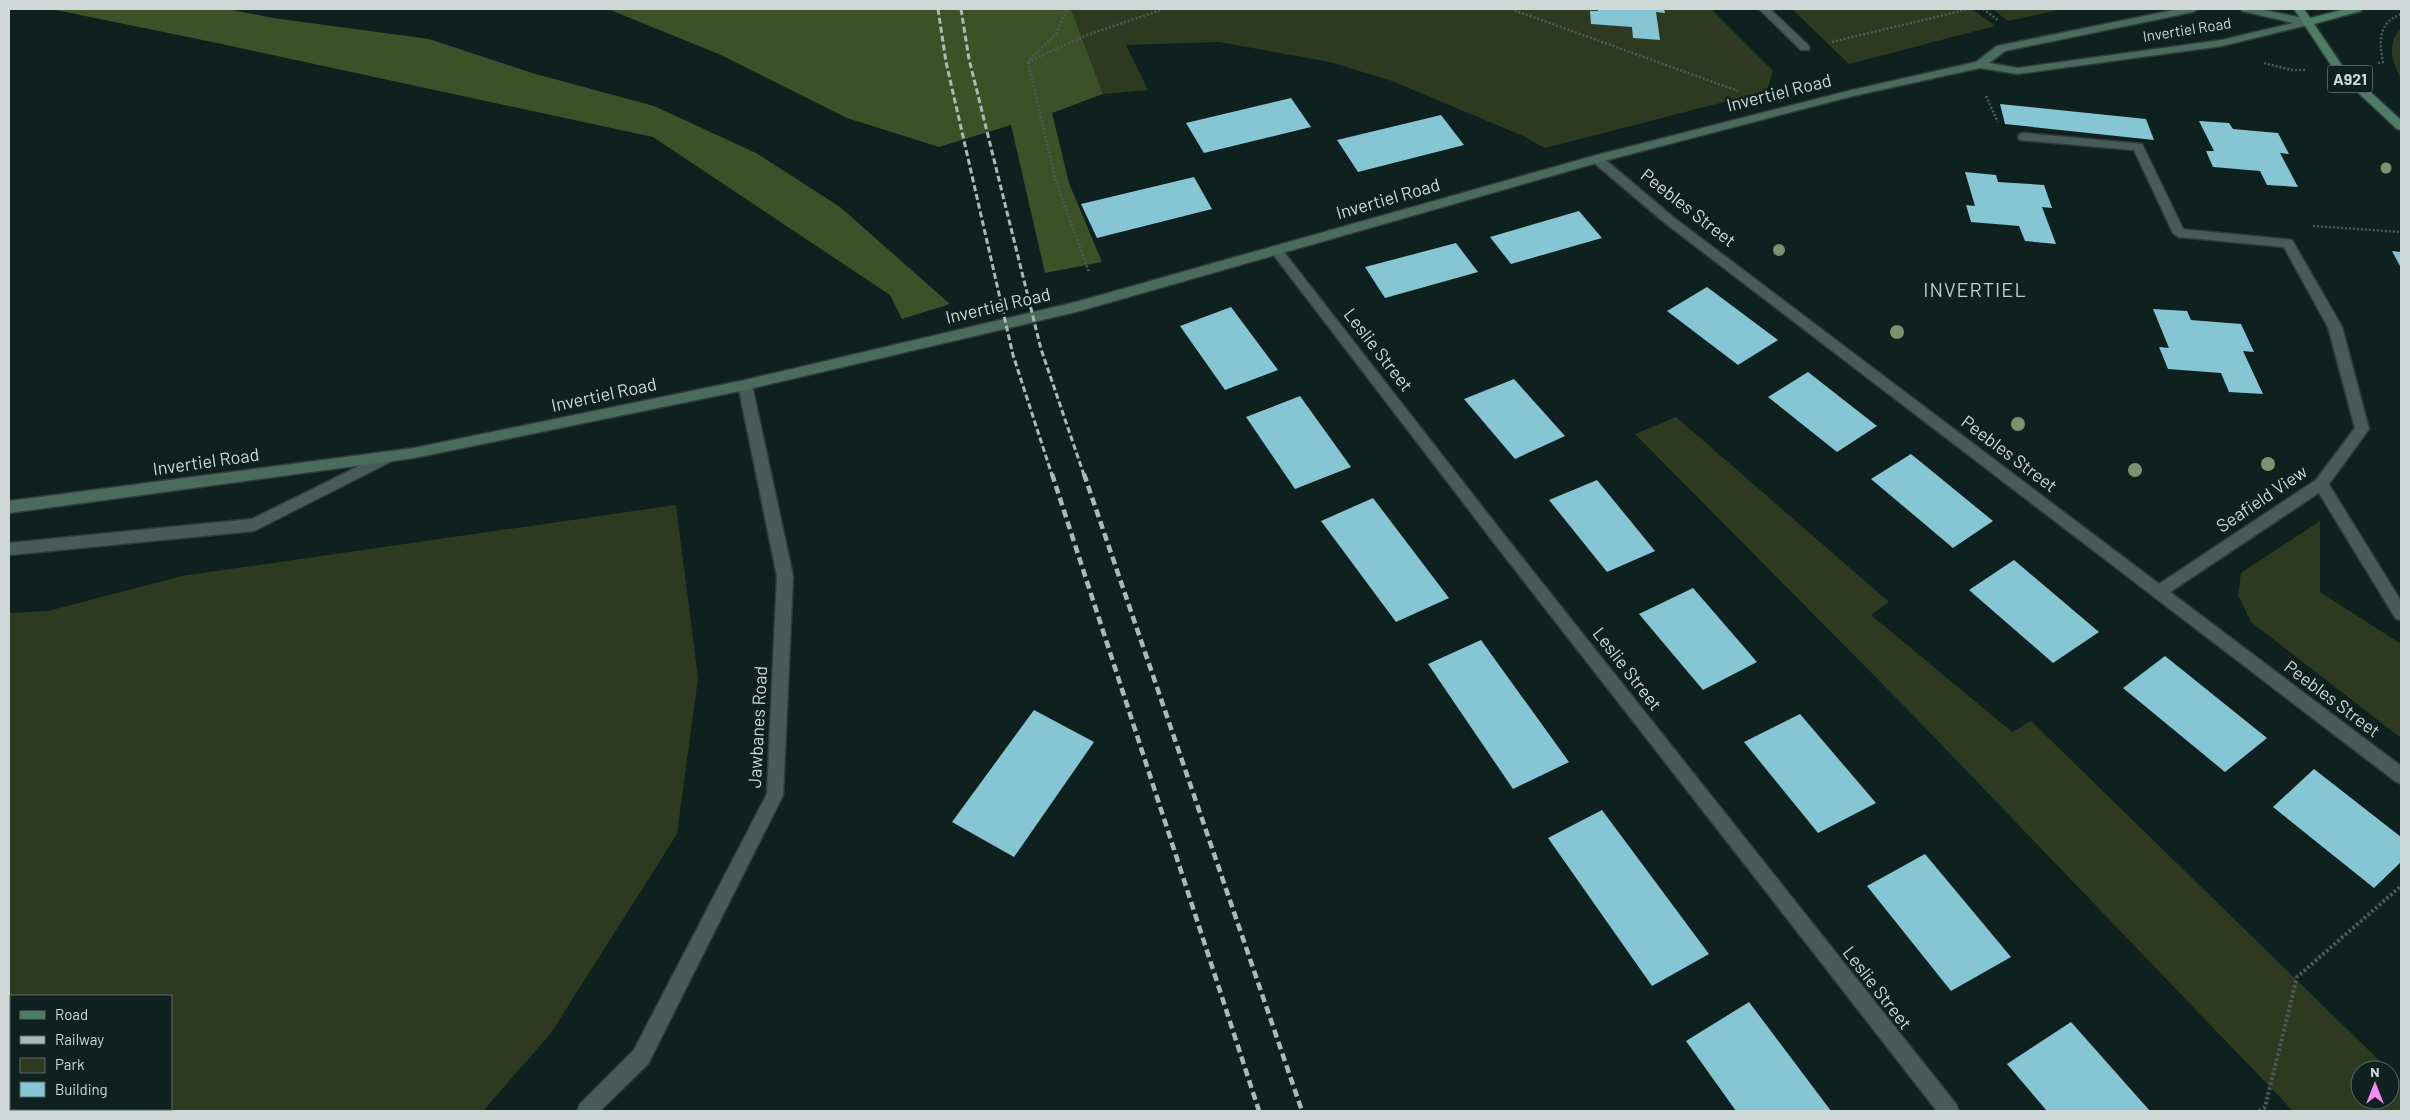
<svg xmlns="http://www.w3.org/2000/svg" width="2410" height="1120" viewBox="0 0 2410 1120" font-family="Barlow,sans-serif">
<rect width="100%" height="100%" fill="#0f211f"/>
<g fill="#2d3a20" fill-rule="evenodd">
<polygon points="1071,9 1711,9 1773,71 1767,91 1545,148 1523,136 1392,81 1330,62 1219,42 1126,45 1148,90 1103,94"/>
<polygon points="1792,9 1972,9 1995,26 1849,64"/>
<polygon points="1999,9 2064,9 2008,21 1994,10"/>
<path d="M2401,28V79C2392,61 2386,45 2401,28Z"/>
<polygon points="1676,417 1889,602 1871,615 2012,732 2031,721 2389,1070 2360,1070 2360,1100 2390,1100 2390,1071 2401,1082 2401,1111 2293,1111 1912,714 1635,434"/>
<path d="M676,505L698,678L677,834L551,1033L483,1111H9V613L48,611L182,576ZM171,996V1109H11V996Z"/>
<polygon points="2320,521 2320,592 2401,644 2401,738 2251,622 2238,595 2241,573"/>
</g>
<g fill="#3d5128">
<polygon points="51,9 227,9 273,18 429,39 532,73 654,106 756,153 840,207 950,304 902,319 890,295 653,137 217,43"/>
<polygon points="608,9 1071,9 1103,94 1052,113 1069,183 1102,262 1045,273 1011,125 939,147 847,118 721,55"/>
</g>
<g fill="#86c5d4">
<polygon points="1598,9 1664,9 1665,13 1656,12 1660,40 1633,38 1632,27 1591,24 1590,11 1598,11"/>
<polygon points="1291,98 1311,127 1204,153 1186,123"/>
<polygon points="2000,104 2146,119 2154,140 2005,124"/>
<polygon points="1441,115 1464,145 1358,172 1337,140"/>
<polygon points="2199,121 2229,123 2233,129 2278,133 2289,154 2280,153 2298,187 2267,185 2260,171 2213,167 2206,151 2214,151"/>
<polygon points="1965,172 1996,175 1998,182 2044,185 2052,208 2042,207 2056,244 2025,241 2019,226 1971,222 1966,205 1975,206"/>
<polygon points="1194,177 1212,209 1097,238 1081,204"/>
<polygon points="1579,211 1602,238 1511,264 1490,237"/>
<polygon points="1456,243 1478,272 1385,298 1365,267"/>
<polygon points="2392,251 2401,252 2401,268"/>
<polygon points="1707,287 1778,340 1738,365 1667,311"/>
<polygon points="1231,307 1278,370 1225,390 1180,326"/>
<polygon points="2153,309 2187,311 2191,320 2241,324 2254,352 2243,351 2263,394 2229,392 2221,373 2168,369 2159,347 2169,348"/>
<polygon points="1808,372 1877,426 1837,452 1768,397"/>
<polygon points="1514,379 1565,436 1515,459 1464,399"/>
<polygon points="1300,396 1351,467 1295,489 1246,417"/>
<polygon points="1911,454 1993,521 1953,548 1871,479"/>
<polygon points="1597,480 1655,551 1607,572 1549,500"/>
<polygon points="1373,498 1449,598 1396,622 1321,521"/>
<polygon points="2014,560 2099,632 2053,663 1969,590"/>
<polygon points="1693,588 1757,662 1703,690 1639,614"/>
<polygon points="1481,640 1569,762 1513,789 1428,664"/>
<polygon points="2165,656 2267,738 2225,772 2123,688"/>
<polygon points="1034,710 1094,742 1014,857 952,822"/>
<polygon points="1800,714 1876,803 1818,833 1744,742"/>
<polygon points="2314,769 2401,837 2401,862 2374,888 2273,807"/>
<polygon points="1602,810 1709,954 1652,986 1548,838"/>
<polygon points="1925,854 2011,957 1951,991 1867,886"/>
<polygon points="1749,1002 1831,1111 1736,1111 1686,1041"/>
<polygon points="2071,1022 2150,1111 2047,1111 2007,1064"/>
</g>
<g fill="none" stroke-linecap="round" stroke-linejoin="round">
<g stroke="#313c3a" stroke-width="3">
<g id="service">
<polygon points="1759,9 1770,9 1809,46 1809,50 1801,50"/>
<polygon points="2024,133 2142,144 2185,233 2183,236 2179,237 2173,233 2134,150 2020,140 2018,137 2020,134"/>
<polygon points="389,451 394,452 396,456 394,460 254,531 9,555 9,543 252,519"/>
<polygon points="2321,478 2326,480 2401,601 2401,620 2396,619 2316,488 2314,484 2316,480"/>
</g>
</g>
<g stroke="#313c3a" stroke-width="3">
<g id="minor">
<polygon points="1597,155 1601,156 1673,217 2159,584 2316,480 2355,428 2328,327 2284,247 2179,237 2173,233 2179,229 2292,240 2342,327 2369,429 2326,488 2170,592 2401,766 2401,784 2395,781 1665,223 1593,162 1591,159"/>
<polygon points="1276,246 1280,247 1505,536 1956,1104 1959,1111 1937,1111 1495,544 1272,253 1270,250 1272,247"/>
<polygon points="745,380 752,385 793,576 783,795 648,1064 600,1111 577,1111 580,1104 634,1050 767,794 777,576 738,385"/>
</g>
</g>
<g stroke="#313c3a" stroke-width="3">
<polygon id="secondary" points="2179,9 2198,9 2193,12 2005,51 1989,63 2018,68 2222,40 2293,23 2242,11 2241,9 2259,9 2308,19 2313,22 2312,24 2222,46 2018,74 1980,68 1853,96 1600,162 1076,312 745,390 414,458 9,513 9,501 414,448 745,380 1076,302 1597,155 1852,90 1976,62 1997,46"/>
</g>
<g stroke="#313c3a" stroke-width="3">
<polygon id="primary" points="2294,9 2304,9 2310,18 2346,9 2362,9 2361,11 2314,24 2343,67 2401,120 2401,130 2397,129 2335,71"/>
</g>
<g stroke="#4b5b5a" stroke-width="2.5" stroke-dasharray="2 2" stroke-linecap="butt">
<polyline points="1511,9 1738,91"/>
<polyline points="1983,9 1998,20"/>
<polyline points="1832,42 1969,9"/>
<polyline points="1030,59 1055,35 1067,9"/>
<polyline points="1028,62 1056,182 1089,272"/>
<polyline points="1028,62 1087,35 1164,9"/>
<polyline points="2264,63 2291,70 2305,70"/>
<path d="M2378,63L2383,62C2379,41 2378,23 2401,14"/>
<polyline points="1986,96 1998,122"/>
<polyline points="2313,226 2401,232"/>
</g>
<polyline stroke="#4b5b5a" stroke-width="4" stroke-dasharray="2.5 2.5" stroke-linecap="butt" points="2259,1111 2265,1107 2297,977 2401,886"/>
<use href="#service" fill="#475b58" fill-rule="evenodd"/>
<use href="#minor" fill="#475b58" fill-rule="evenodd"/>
<use href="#secondary" fill="#4a6c5f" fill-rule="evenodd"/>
<use href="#primary" fill="#4c7e66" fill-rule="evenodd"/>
<g stroke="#adb9b8" stroke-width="3" stroke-dasharray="6 3" stroke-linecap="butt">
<polyline points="938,9 946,62 1013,355 1052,475"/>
<polyline points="961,9 969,59 1041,349 1084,475"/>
</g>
<g stroke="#adb9b8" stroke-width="4.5" stroke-dasharray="8 4.5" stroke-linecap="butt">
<polyline points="1052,474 1259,1111"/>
<polyline points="1084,474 1302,1111"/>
</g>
</g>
<g fill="#79946d">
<circle cx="2386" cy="168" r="5.5"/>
<circle cx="1779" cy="250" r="6"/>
<circle cx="1897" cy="332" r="7"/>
<circle cx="2018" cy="424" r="7"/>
<circle cx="2268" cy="464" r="7"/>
<circle cx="2135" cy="470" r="7"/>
</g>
<g text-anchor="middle" stroke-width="5" stroke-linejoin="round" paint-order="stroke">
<g font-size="15" fill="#cdd8d7" stroke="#0f211f">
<text transform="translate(2187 30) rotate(-9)" y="5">Invertiel Road</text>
</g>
<rect fill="#0f211f" stroke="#94a1a0" stroke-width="1" x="2327.5" y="65.5" width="45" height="27" rx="4"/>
<g font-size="16" font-weight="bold" fill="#cdd8d7">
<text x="2350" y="85">A921</text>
</g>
<g font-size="18" fill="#cdd8d7" stroke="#0f211f">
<text transform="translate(1779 93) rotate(-14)" y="6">Invertiel Road</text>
<text transform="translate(1388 199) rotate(-16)" y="6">Invertiel Road</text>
<text transform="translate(1688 208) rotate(38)" y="6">Peebles Street</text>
<text transform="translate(998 306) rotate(-13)" y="6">Invertiel Road</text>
<text transform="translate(1378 350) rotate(52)" y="6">Leslie Street</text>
<text transform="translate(604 395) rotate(-12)" y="6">Invertiel Road</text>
<text transform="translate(2009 454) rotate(37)" y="6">Peebles Street</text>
<text transform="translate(206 462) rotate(-8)" y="6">Invertiel Road</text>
<text transform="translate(2262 499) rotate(-34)" y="6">Seafield View</text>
<text transform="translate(1627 669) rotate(52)" y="6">Leslie Street</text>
<text transform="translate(2332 699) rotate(37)" y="6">Peebles Street</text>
<text transform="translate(758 727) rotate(-87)" y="6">Jawbanes Road</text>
<text transform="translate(1877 988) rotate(52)" y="6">Leslie Street</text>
</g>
<g font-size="20" letter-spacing="1" fill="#bcd2cf" stroke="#0f211f">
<text x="1975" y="297">INVERTIEL</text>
</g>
</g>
<rect width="2410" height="1120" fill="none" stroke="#cdd8d7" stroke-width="20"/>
<rect x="10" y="995" width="162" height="115" fill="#0f211f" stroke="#5b6a69"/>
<rect x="20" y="1011" width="25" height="8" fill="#4c7e66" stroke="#5b6a69"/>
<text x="55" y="1020" font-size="15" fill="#cdd8d7">Road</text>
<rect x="20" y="1036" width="25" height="8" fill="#adb9b8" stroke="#5b6a69"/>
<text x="55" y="1045" font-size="15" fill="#cdd8d7">Railway</text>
<rect x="20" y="1058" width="25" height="15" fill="#2d3a20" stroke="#5b6a69"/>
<text x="55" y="1070" font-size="15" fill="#cdd8d7">Park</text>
<rect x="20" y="1082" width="25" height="15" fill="#86c5d4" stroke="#5b6a69"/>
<text x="55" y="1095" font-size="15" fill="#cdd8d7">Building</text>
<g transform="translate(2375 1085)"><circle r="24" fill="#0f211f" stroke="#5b6a69"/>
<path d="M0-4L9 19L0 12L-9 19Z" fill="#f28af3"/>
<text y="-8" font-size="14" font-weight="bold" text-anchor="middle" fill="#cdd8d7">N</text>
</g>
</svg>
